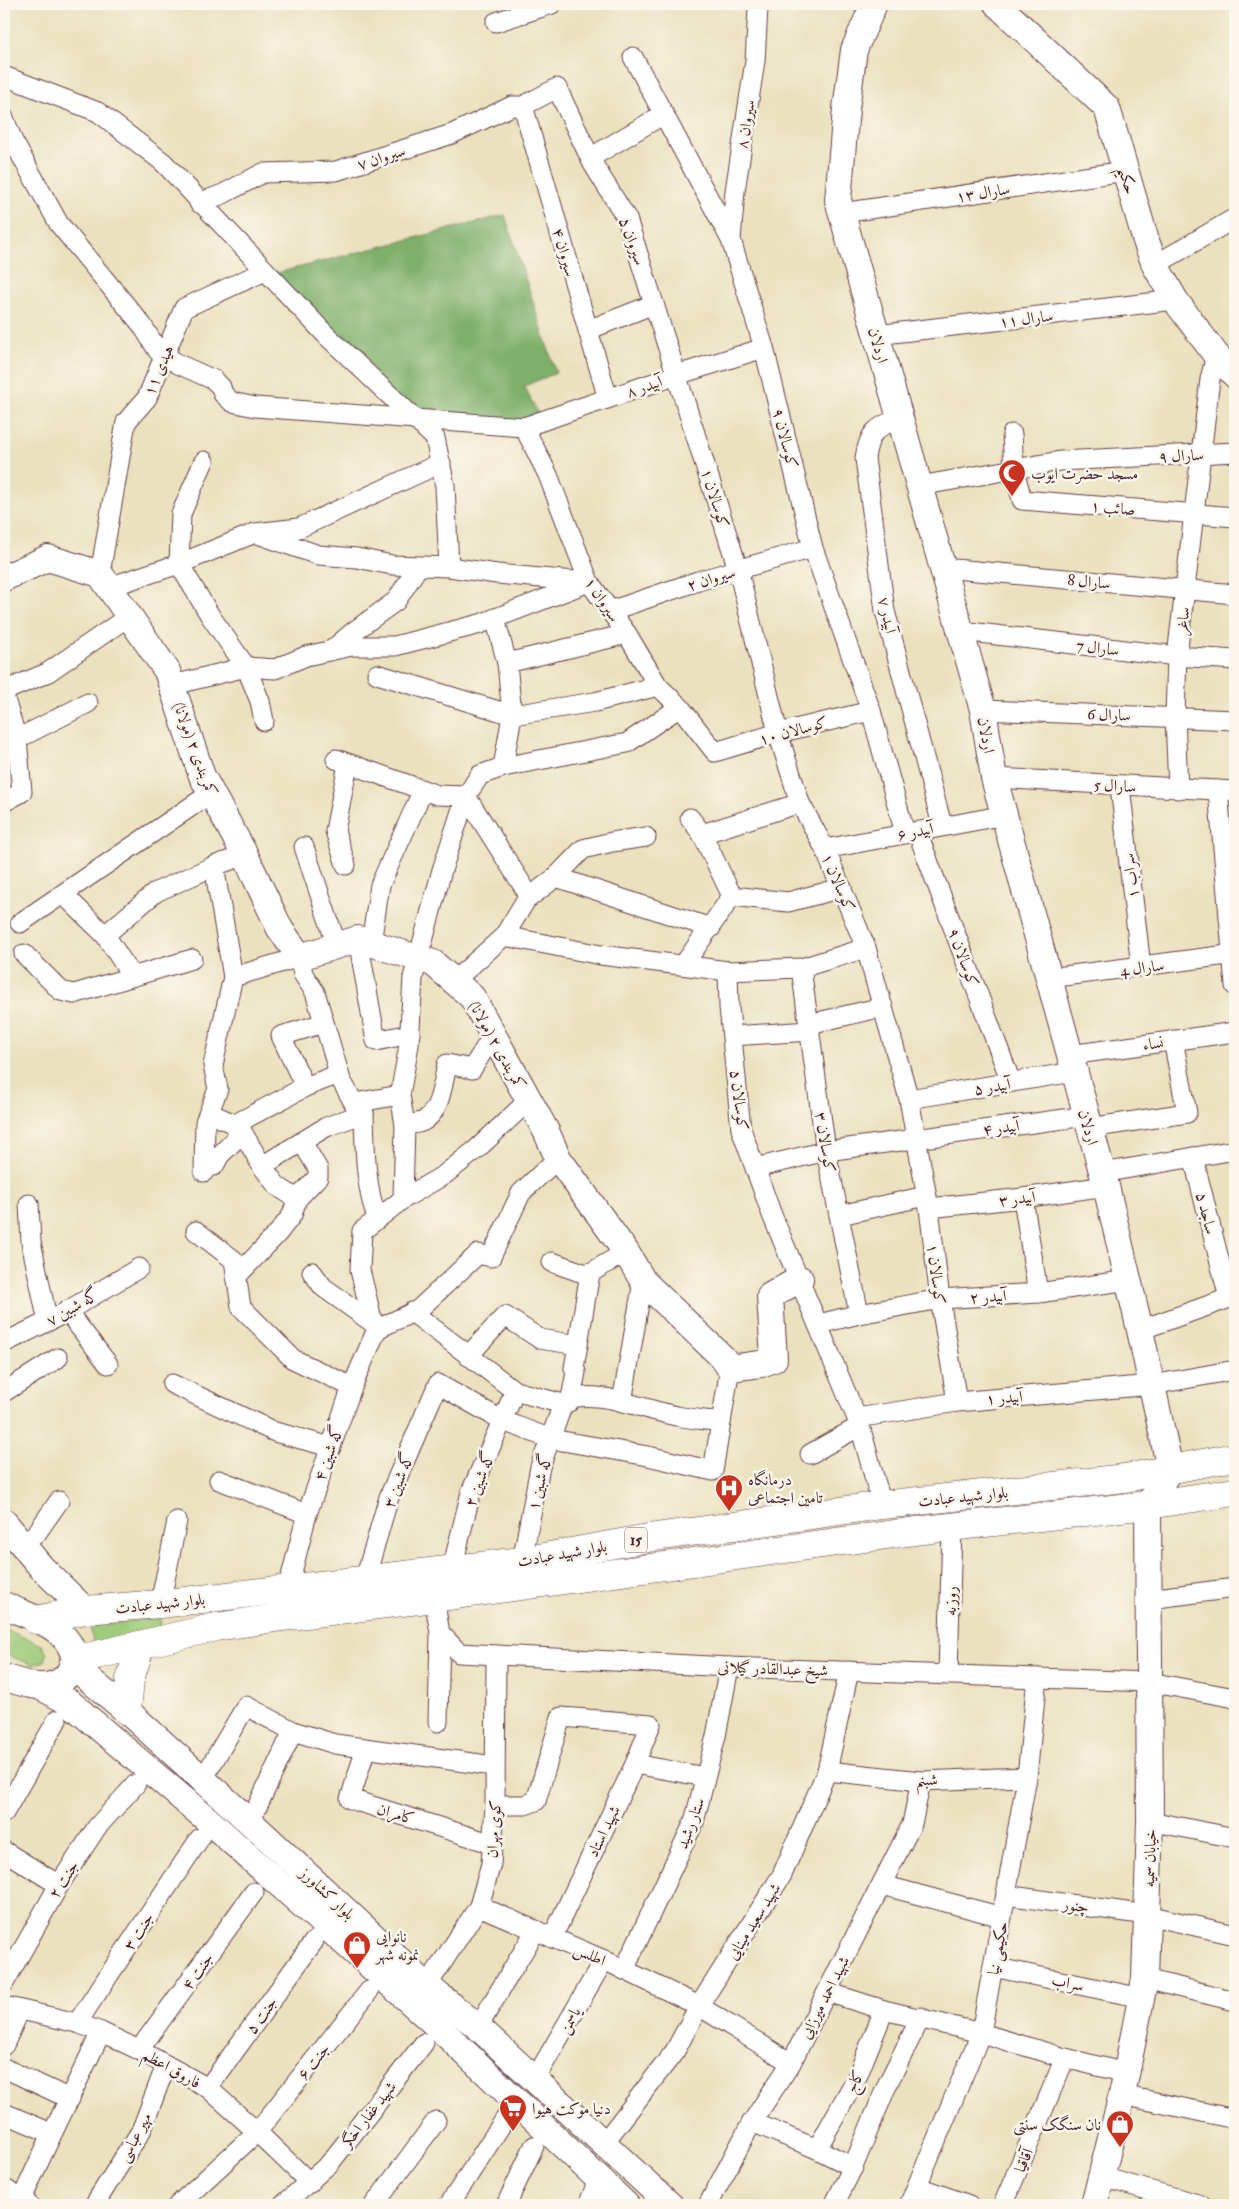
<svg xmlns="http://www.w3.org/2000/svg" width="1239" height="2209" viewBox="0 0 1239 2209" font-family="'IM FELL Double Pica',Amiri,serif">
<rect width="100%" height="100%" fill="#fbf7ec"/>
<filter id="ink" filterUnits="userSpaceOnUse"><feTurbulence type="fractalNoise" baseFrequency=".02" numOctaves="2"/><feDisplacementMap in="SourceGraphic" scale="10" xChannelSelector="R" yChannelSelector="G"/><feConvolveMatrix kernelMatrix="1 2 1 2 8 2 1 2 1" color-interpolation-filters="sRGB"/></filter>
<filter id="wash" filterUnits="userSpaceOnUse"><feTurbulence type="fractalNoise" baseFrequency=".0096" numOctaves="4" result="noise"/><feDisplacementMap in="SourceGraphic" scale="20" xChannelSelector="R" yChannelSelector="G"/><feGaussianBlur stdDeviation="1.12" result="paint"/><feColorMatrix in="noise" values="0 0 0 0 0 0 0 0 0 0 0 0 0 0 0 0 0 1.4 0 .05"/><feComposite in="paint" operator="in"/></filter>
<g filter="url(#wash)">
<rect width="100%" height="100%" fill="#eae1be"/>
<g fill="#9fcc7a" stroke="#747652">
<polygon points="160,1618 161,1628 94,1647 90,1625"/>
<polygon points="4,1629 42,1645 47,1654 45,1661 33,1665 4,1654"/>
</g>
<polygon fill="#7fb06a" stroke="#64684a" points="505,215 556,373 524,386 538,414 519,421 409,412 269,275"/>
</g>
<g filter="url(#ink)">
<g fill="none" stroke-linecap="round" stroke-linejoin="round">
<g stroke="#623c41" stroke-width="21">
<g id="street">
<polyline points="496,22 552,4"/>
<polyline points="633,57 731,240 764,348 813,548 871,711 905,833"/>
<polyline points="4,76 98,112 163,162 327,336 435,438 445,486 449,567"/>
<polyline points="523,106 608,399"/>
<polyline points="4,118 13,141 59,224 142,325 158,351 178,364 214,380 221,387 223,394 232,402 255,407 524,427 677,375 764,348"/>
<polyline points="590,158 664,114"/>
<polyline points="199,203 223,194 263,173 336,171 452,134 512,106 523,106 557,88 593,164 627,219 738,569 778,733 800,803 825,849 866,948 909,1099 929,1208 940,1299 957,1402"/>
<polyline points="842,213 1125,171"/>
<polyline points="731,240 735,191 755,61 758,8"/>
<polyline points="1155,265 1235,218"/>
<polyline points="588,330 654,304"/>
<polyline points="876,335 1175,300"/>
<path d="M900,418C876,427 869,432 865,458L885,611L942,825"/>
<polyline points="524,427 548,475 589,582 627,634 658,686 680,707 715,752 778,733 871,711"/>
<polyline points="1012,434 1014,469 1022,500 1235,517"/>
<polyline points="204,461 181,514 179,564 211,617 246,667 260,701 264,721"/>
<polyline points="919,486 1060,461 1235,452"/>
<polyline points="258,534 318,555 357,558 392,565 449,567 497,574 586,582"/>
<polyline points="943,568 1235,594"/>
<polyline points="100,574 126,422 147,398 184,308 265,271"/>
<polyline points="109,587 179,564 255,533 299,528 441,463"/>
<polyline points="610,611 698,581 813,548"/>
<polyline points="495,618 507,663"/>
<polyline points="961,631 1177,656 1235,660"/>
<polyline points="332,650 353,632 396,601 418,567"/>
<polyline points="377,674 512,715 595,702 658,686"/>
<polyline points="173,685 246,667 275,669 306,656 352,646 395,646 480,624 589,582"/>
<polyline points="4,691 47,673 129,616"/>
<polyline points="4,696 17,739 22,792 4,802"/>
<polyline points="983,710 1235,720"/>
<polyline points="17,739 88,703"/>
<polyline points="336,759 437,795 466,796 480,775 503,767 627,743 680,707"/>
<polyline points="503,767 512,715 507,663 627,634"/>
<polyline points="994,778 1235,791"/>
<polyline points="1120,786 1141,967"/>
<polyline points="1178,789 1175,716 1177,656 1210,379 1216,355"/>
<polyline points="1218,790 1235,986"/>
<polyline points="466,796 530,897"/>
<polyline points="690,818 702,834 732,896"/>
<polyline points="917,831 1011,1082"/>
<polyline points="702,834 800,803"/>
<polyline points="304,847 337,946"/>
<polyline points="825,849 1005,815"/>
<polyline points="346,865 335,831 348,764"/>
<polyline points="556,877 711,928"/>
<polyline points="63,894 105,935 132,976"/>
<polyline points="20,923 211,793"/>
<polyline points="105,935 156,892 214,866 245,855"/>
<polyline points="504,936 601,955 728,971 801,968 866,948"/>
<polyline points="358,939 376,1041 410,1034"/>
<polyline points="371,943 380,885 423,790"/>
<polyline points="24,954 61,991 74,994 192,959"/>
<polyline points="684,964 732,896 788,902 842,888"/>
<polyline points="801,968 826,1151 859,1314"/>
<polyline points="728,971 729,1007 741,1129 772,1215 860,1426 882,1505"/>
<path d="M233,977L300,957L303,974L315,992L341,1080L354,1103L364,1113C365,1148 365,1186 377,1218"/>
<polyline points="1049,978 1235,954"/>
<polyline points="454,981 504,936 526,900 556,877 583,849 612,842 646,837"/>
<polyline points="809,1024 883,1007"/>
<polyline points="732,1036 810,1031"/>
<polyline points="1070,1055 1235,1032"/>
<polyline points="305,1087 281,1036 324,1023"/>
<polyline points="909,1099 1074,1072"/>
<polyline points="354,1103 400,1095"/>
<polyline points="209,1113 239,1126 262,1166 277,1186 297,1199"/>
<polyline points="405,1125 400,1095 409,1045 413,978 442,870 466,796"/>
<polyline points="1090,1128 1187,1113 1173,1040"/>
<polyline points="1193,1157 1229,1298"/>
<polyline points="214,1166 220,1155 234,1141 241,1121 305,1087 339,1074"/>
<polyline points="262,1166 326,1127 364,1113"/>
<polyline points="755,1168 826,1151 1086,1116"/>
<polyline points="204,1172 205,1122 218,1089 213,1065 233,977 214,866"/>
<polyline points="1102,1173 1235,1150"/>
<polyline points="1023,1198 1038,1293"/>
<path d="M403,1199L405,1125C411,1124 420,1124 425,1120C441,1109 443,1082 447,1064L472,1069L493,1035"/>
<polyline points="29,1204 31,1242 46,1313 50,1320"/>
<polyline points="929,1208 1023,1198 1106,1186"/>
<polyline points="840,1215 926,1196"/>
<polyline points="196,1231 234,1260 241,1307 293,1359 352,1387"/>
<polyline points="552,1262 583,1273 590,1273"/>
<polyline points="312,1272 323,1287 373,1323"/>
<polyline points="236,1277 278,1233 292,1215 297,1199 318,1177 318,1169 302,1142"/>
<polyline points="67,1311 108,1364"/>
<path d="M412,1312L515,1391L563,1404L569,1402L571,1398C608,1391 645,1411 682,1417C694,1419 708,1420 721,1422"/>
<polyline points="819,1324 859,1314 940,1299 1038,1293 1129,1280"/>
<polyline points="377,1329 418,1310 478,1254 491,1257 521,1193 558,1158"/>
<polyline points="1140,1330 1235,1296"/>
<polyline points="4,1343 59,1316 139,1268"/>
<polyline points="468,1356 505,1316 540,1339 578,1345"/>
<polyline points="172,1384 275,1432 331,1447"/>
<polyline points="4,1392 58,1358"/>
<polyline points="571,1398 576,1372 574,1368 590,1273 626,1252"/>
<polyline points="622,1402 643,1281"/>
<polyline points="857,1418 957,1402 1152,1385 1235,1370"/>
<polyline points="810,1454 860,1426"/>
<polyline points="219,1480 307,1514"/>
<polyline points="22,1543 36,1534 59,1501"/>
<polyline points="522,1561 540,1467 563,1404"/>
<polyline points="452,1569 471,1492 515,1391"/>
<polyline points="365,1579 389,1497 438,1384 503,1421 551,1439 648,1456 713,1471 730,1368"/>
<polyline points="288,1588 307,1514 352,1387 377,1329 373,1323 360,1270 362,1231 403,1199 444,1175 477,1149 529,1100"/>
<polyline points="434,1598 440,1633 459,1653 729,1667 1149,1682 1235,1698"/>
<polyline points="1149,1599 1235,1588"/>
<polyline points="160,1604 177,1521"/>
<polyline points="948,1675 952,1527"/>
<polyline points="438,1722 440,1633"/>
<polyline points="366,1748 350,1799 493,1844"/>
<polyline points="635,1764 705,1777"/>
<polyline points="827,1771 921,1781 1027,1777"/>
<polyline points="203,1779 246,1706 293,1731 335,1744 494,1766"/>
<polyline points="495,1805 525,1805 536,1801 561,1717 651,1724 635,1764 552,1938"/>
<polyline points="4,1813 57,1720"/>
<polyline points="1150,1821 1235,1838"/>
<polyline points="250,1822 293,1731"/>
<polyline points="4,1851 59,1885"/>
<polyline points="882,1885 1002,1917"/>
<polyline points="1006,1895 1147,1915 1235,1935"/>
<polyline points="479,1906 604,1960 699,2006 791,2063"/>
<polyline points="993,1967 1142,1998"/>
<polyline points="624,1970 694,1822 716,1736 729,1667"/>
<polyline points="1145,1979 1235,2001"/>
<polyline points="4,1983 59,1885 97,1827 136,1784"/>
<polyline points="427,1986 479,1906 491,1864 495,1805 496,1655"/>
<polyline points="827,1992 884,2010 981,2033 1065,2058 1126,2073"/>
<polyline points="4,2006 77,2023 101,2032 139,2050 208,2088 257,2132 310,2183"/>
<polyline points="77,2023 200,1838"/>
<polyline points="478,2027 536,1930"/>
<polyline points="4,2045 20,2010"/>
<polyline points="139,2050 254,1892"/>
<polyline points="4,2068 70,2099"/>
<polyline points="535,2079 604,1960"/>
<polyline points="208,2088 314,1941"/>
<polyline points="1122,2095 1235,2119"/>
<polyline points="4,2113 51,2133"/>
<polyline points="752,2122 817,2149 853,2167"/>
<polyline points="603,2144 675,2051 699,2006 782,1875 827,1771 849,1671"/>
<polyline points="817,2149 857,2077 884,2010"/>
<polyline points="1102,2177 1201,2205"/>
<polyline points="918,2187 969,2205"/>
<polyline points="4,2188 29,2205"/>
<path d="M17,2205L22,2199C47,2142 75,2088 101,2032"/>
<polyline points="94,2205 141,2131 166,2065"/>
<polyline points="178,2205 257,2132 369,1991"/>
<polyline points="283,2205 330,2163 424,2043"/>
<polyline points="374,2205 436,2121"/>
<polyline points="449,2205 505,2119"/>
<polyline points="506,2205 534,2146"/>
<polyline points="708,2205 752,2122 791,2063 912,1824 921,1781"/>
<polyline points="834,2205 853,2167 888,2083 921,2017"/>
<polyline points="909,2205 981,2033 1027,1777 1037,1678"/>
<polyline points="1003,2205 1065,2058"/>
</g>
</g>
<g stroke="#623c41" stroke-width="28">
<g id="secondary">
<polyline points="874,4 854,50 846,109 838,200 983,710 994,778 1106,1186 1140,1330 1170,1469 1148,1505 1150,1821 1145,1979 1122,2095 1094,2205"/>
<polyline points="997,4 1107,108 1146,241 1155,265 1175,300 1216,355 1235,375"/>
<polyline points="4,578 48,558 100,574 167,671 202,776 245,855 280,929 300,957 358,939 433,963 472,997 546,1131 558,1158 626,1252 643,1281 722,1357 730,1368 761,1364 774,1359 770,1296 800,1279"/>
<polyline points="4,1522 41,1567 85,1610"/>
<path d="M4,1605C31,1618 69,1625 75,1660C72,1664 71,1670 68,1674C52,1695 24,1684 4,1677"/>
<polyline points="72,1665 127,1711 250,1822 427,1986 478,2027 670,2205"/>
<polyline points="39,1686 69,1702 209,1821 435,2024 626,2205"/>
<polyline points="592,2205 601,2182"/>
</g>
</g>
<g stroke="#623c41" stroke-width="29">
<g id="primary">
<polyline points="36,1620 85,1610 160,1604 522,1561 648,1538 882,1505 1125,1478 1235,1457"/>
<polyline points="75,1660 216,1627 282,1617 434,1598 923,1530 1148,1505 1235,1492"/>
<polyline points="127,1711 130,1679 141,1645"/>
</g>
</g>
<use href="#street" stroke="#fff" stroke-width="19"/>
<use href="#secondary" stroke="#fff" stroke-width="26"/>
<use href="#primary" stroke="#fff" stroke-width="28"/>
</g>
</g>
<defs>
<g id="mosque-pin" transform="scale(1.4375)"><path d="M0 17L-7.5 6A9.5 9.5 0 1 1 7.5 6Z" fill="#c8321e" stroke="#fbf7ec"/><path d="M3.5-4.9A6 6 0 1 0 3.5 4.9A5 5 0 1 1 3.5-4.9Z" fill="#fff"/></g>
<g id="hospital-pin" transform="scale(1.4375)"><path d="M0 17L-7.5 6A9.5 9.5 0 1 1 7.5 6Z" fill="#c8321e" stroke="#fbf7ec"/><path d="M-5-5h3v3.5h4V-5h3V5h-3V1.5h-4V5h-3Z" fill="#fff"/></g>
<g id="shop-pin" transform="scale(1.4375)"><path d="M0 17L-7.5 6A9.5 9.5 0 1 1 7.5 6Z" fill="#c8321e" stroke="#fbf7ec"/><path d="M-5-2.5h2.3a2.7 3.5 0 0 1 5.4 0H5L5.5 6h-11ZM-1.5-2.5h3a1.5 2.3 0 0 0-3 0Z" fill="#fff"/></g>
<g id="supermarket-pin" transform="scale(1.4375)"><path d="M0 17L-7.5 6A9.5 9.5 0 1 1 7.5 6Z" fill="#c8321e" stroke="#fbf7ec"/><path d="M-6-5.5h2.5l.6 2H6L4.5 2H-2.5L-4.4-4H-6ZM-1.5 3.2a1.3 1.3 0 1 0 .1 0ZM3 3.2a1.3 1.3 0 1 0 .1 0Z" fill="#fff"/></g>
</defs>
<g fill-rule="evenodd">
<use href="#mosque-pin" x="1012" y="473"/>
<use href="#hospital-pin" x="729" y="1488"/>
<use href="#shop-pin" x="357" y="1945"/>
<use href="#supermarket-pin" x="513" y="2108"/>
<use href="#shop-pin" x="1120" y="2124"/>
</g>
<g text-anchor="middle" stroke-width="5" stroke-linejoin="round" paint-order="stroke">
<rect fill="#fbf7ec" stroke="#7f6065" stroke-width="1" x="625" y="1527.5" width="22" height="25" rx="4"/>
<g font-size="15" font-weight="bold" fill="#4a1f2b">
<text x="636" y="1545">15</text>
</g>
<g font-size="16" fill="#4a1f2b" stroke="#fbf7ec">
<text transform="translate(745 124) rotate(-81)" y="6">سیروان ۸</text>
<text transform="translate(381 157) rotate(-18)" y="6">سیروان ۷</text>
<text transform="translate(1128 180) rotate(74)" y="6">حکیم</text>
<text transform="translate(983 192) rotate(-9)" y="6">سارال ۱۳</text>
<text transform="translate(633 241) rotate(70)" y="6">سیروان ۵</text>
<text transform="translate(565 252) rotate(74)" y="6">سیروان ۴</text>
<text transform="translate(1026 318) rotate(-7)" y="6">سارال ۱۱</text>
<text transform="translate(879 345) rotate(74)" y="6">اردلان</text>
<text transform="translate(158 370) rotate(-67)" y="6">هیدی ۱۱</text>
<text transform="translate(644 386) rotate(-19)" y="6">آبیدر ۸</text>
<text transform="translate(786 438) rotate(76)" y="6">کوسالان ۹</text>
<text transform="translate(1181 455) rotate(-3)" y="6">سارال ۹</text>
<text transform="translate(716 498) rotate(73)" y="6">کوسالان ۱</text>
<text transform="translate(1113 507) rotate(5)" y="6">صائب ۱</text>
<text transform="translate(711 578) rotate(-17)" y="6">سیروان ۲</text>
<text transform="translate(1089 581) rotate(5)" y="6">سارال 8</text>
<text transform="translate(603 599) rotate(56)" y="6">سیروان ۱</text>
<text transform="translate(888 615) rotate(78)" y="6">آبیدر ۷</text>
<text transform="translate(1182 621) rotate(-83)" y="6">ساغر</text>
<text transform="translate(1098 647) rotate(7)" y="6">سارال 7</text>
<text transform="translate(1109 714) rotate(2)" y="6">سارال 6</text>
<text transform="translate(793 730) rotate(-15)" y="6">کوسالان ۱۰</text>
<text transform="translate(987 735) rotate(80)" y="6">اردلان</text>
<text transform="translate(196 749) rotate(70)" y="6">کمربندی ۲ (مولانا)</text>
<text transform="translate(1115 785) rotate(3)" y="6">سارال 5</text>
<text transform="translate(915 831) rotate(-12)" y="6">آبیدر ۶</text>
<text transform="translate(1130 876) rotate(-97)" y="6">سراب ۱</text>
<text transform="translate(839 882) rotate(67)" y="6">کوسالان ۱</text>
<text transform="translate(964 957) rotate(70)" y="6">کوسالان ۹</text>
<text transform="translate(1142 967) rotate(-7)" y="6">سارال 4</text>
<text transform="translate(1153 1043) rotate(-8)" y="6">نساء</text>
<text transform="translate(498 1045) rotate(61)" y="6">کمربندی ۲ (مولانا)</text>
<text transform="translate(992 1086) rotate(-9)" y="6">آبیدر ۵</text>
<text transform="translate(740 1100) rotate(83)" y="6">کوسالان ۵</text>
<text transform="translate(1001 1127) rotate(-8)" y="6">آبیدر ۴</text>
<text transform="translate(1089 1127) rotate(74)" y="6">اردلان</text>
<text transform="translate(826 1142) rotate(81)" y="6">کوسالان ۳</text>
<text transform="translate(1017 1198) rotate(-7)" y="6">آبیدر ۳</text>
<text transform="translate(1207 1213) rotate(76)" y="6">ساجد ۵</text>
<text transform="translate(937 1274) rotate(83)" y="6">کوسالان ۱</text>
<text transform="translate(988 1296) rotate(-4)" y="6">آبیدر ۲</text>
<text transform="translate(72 1307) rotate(-30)" y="6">گه شبین ۷</text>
<text transform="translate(1004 1397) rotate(-5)" y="6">آبیدر ۱</text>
<text transform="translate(328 1453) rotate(-70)" y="6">گه شبین ۴</text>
<text transform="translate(479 1479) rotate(-69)" y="6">گه شبین ۲</text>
<text transform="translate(398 1480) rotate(-69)" y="6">گه شبین ۳</text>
<text transform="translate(539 1482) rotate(-76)" y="6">گه شبین ۱</text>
<text transform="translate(963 1496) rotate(-6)" y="6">بلوار شهید عبادت</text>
<text transform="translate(562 1553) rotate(-10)" y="6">بلوار شهید عبادت</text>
<text transform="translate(950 1601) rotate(-88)" y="6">روزبه</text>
<text transform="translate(160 1603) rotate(-6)" y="6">بلوار شهید عبادت</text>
<text transform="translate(773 1668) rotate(2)" y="6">شیخ عبدالقادر گیلانی</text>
<text transform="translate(927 1779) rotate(1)" y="6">شبنم</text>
<text transform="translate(396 1813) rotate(17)" y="6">کامران</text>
<text transform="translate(690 1823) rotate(-70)" y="6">ستار رشید</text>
<text transform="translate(493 1829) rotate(-86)" y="6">کوی مهران</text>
<text transform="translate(603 1831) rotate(-64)" y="6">شهید استاد</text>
<text transform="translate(1149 1858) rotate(-88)" y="6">خیابان سمیه</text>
<text transform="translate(63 1879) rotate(-57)" y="6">جنت ۲</text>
<text transform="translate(328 1893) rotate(43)" y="6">بلوار کشاورز</text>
<text transform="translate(1076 1905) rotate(8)" y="6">چنور</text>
<text transform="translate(753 1921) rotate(-58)" y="6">شهید سعید مینایی</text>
<text transform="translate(138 1931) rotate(-57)" y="6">جنت ۳</text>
<text transform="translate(997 1948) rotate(-80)" y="6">حکیمی نیا</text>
<text transform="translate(590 1954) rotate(24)" y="6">اطلس</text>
<text transform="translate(197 1971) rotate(-54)" y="6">جنت ۴</text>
<text transform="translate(1068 1982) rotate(12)" y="6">سراب</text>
<text transform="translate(824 1997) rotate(-63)" y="6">شهید احمد میرزایی</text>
<text transform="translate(261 2015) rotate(-54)" y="6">جنت ۵</text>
<text transform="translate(569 2020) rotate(-60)" y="6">یاسمن</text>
<text transform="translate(313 2061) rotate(-51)" y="6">جنت ۶</text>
<text transform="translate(172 2068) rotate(29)" y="6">فاروق اعظم</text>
<text transform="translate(854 2081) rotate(-64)" y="6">کاج</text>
<text transform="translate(368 2114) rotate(-52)" y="6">شهید غفار اخگر</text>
<text transform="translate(134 2137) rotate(-62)" y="6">مهیر عباسی</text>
<text transform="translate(1023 2160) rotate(-67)" y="6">آقاقیا</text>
</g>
<g font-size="16" fill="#4a1f2b" stroke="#fbf7ec" text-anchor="start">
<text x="1031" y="479">مسجد حضرت ایوب</text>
<text x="748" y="1485">درمانگاه<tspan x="748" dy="18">تامین اجتماعی</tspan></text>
<text x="376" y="1942">نانوایی<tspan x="376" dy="18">نمونه شهر</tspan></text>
<text x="532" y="2114">دنیا موکت هیوا</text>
<text x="1101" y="2130" text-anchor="end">نان سنگک سنتی</text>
</g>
</g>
<rect width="1239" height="2209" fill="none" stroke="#fbf7ec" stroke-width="20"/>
</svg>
